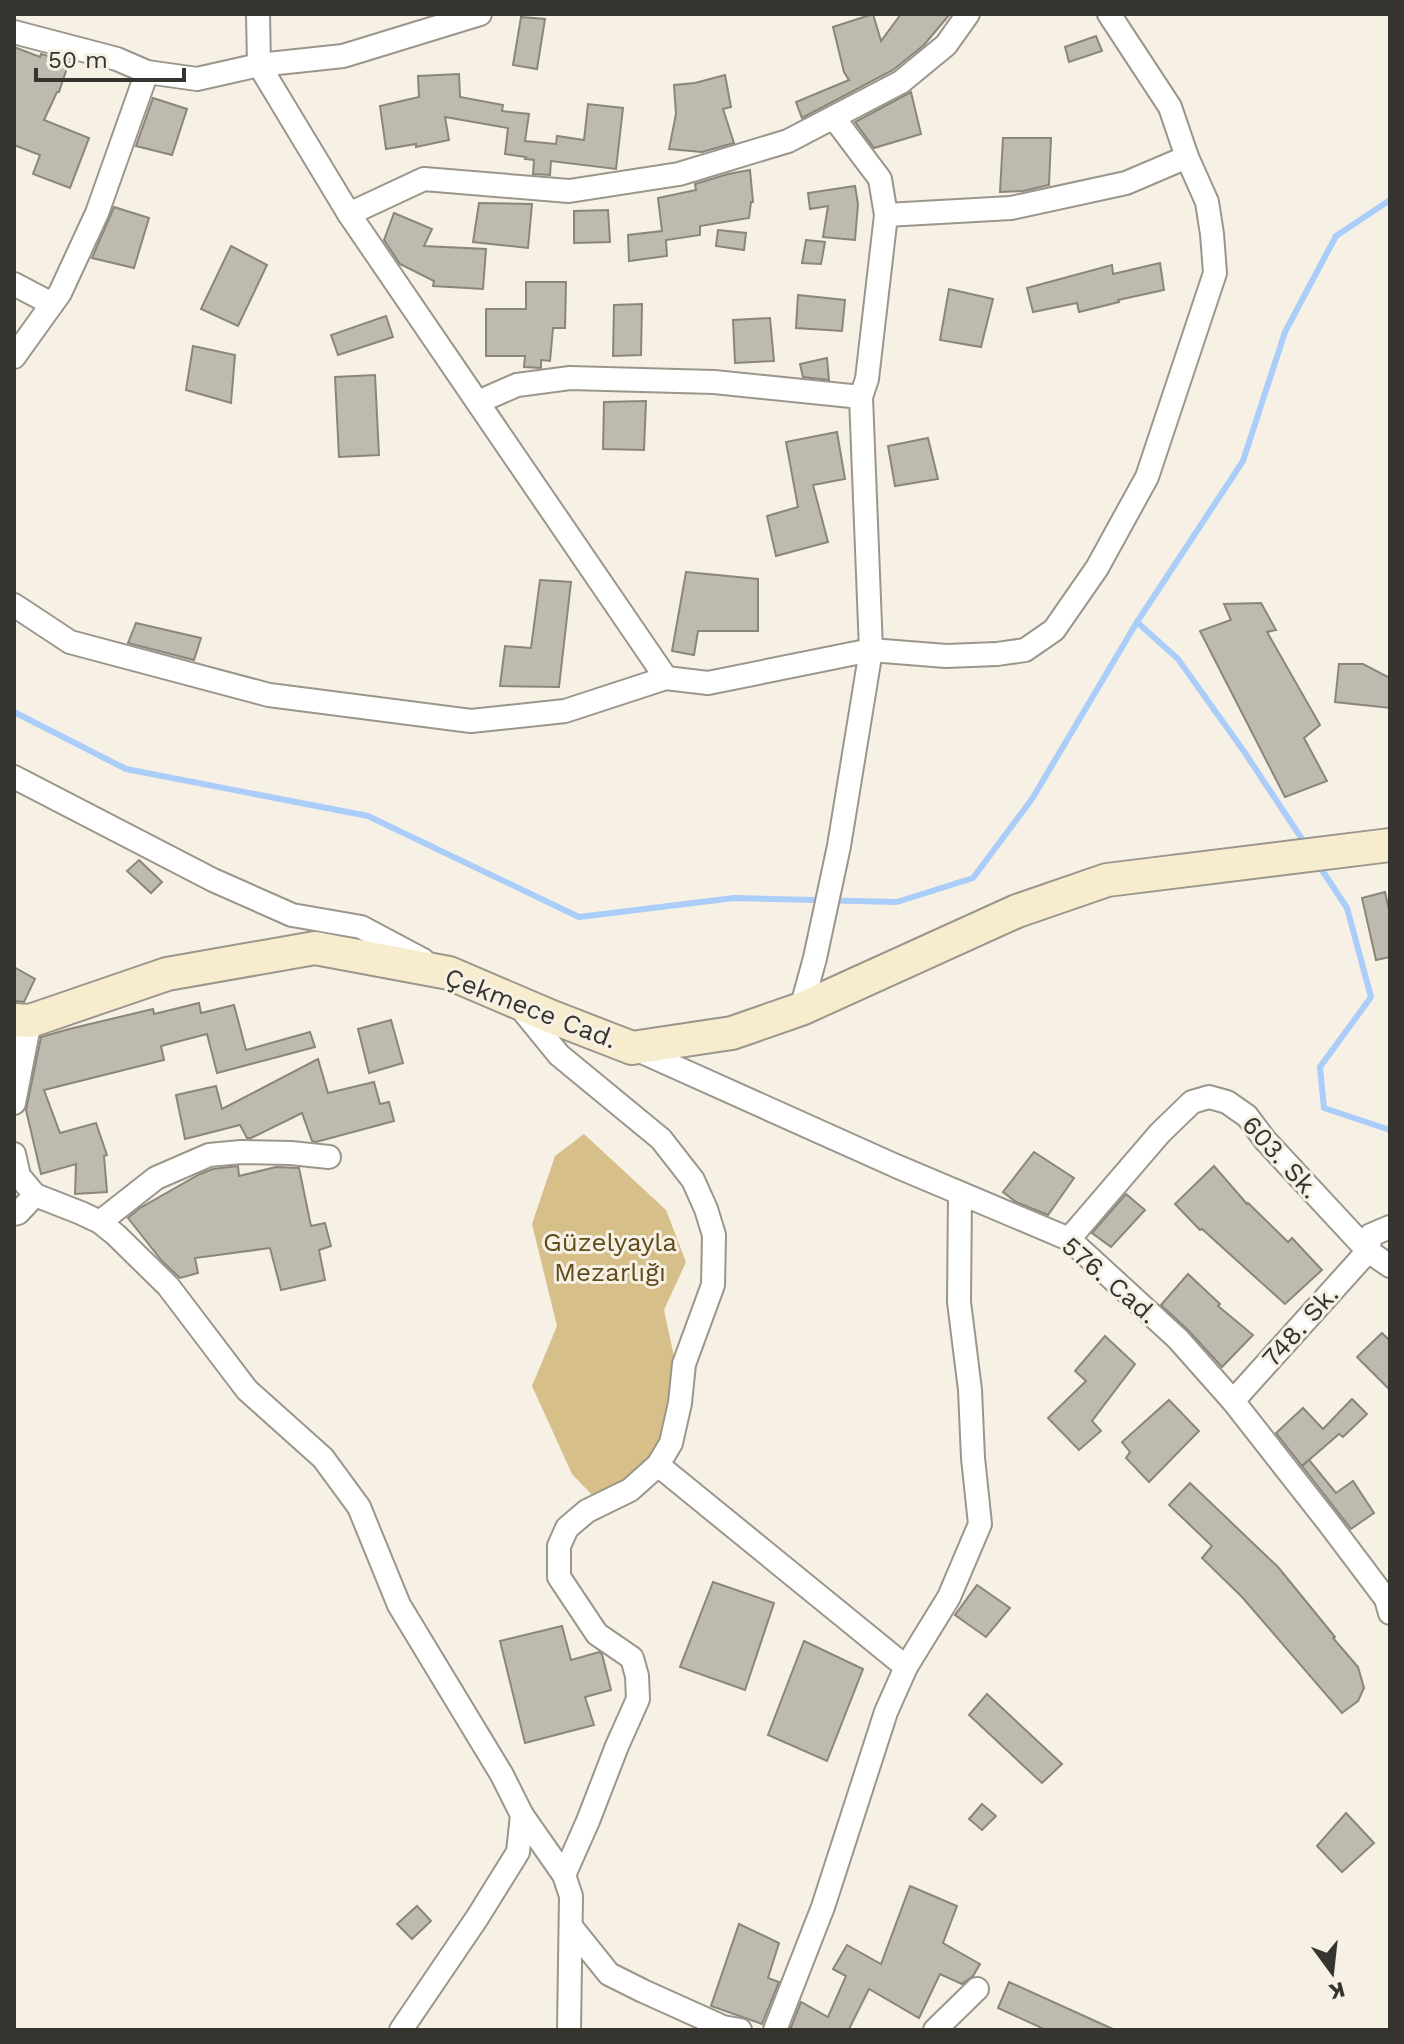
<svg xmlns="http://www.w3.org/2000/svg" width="1404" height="2044" viewBox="0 0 1404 2044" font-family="'Work Sans',sans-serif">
<rect width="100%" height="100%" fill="#f6f0e5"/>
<polygon fill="#d7bf8a" points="584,1134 666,1210 686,1262 664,1310 678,1375 663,1460 630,1490 593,1496 572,1474 532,1386 557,1326 532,1224 555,1156"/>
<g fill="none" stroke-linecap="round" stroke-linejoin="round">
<g stroke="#abcdf9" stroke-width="6">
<polyline points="1137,622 1178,659 1243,750 1306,845"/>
<polyline points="14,712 126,769 368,816 579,917 734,898 897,902 973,878 1032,799 1137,622 1243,461 1285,332 1336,236 1390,200"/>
<polyline points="1318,864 1347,908 1371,997 1320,1067 1324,1108 1390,1130"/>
</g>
</g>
<g fill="#bfbaaf" stroke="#8a867b" stroke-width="2">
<polygon points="873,14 881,41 901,14 950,14 924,45 893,70 802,118 796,102 849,80 844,72 833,27"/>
<polygon points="521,17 545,19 537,69 513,65"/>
<polygon points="1096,36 1102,51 1069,62 1065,47"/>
<polygon points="14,47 40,57 41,54 69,62 59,92 57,92 44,120 89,138 70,188 33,174 40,155 14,145"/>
<polygon points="459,74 460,97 503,105 502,111 529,114 525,141 556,144 557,136 584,140 588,104 623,108 616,169 551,161 550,175 533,174 534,160 525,159 526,157 505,154 508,128 445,117 449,140 416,147 416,144 386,149 380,106 419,97 418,76"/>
<polygon points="725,75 731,107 723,109 734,143 702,152 669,149 676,114 674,85 695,83"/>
<polygon points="911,92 921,134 874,148 855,122"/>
<polygon points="153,98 187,109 172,155 136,146"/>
<polygon points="1003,138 1051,138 1049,185 1023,191 1000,192"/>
<polygon points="750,170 753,202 751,202 749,218 700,226 700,235 666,240 667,256 629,261 628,235 662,231 658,198 696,190 695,184 728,174"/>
<polygon points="855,186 858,204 855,240 823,237 828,206 810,209 808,193"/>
<polygon points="479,203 532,204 528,248 473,242"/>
<polygon points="114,207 149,218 134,268 92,258"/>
<polygon points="608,210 610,242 574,243 574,211"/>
<polygon points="394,213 432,229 424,246 486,249 483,289 433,286 434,281 400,264 384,240"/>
<polygon points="718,230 746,233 744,250 716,246"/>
<polygon points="806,240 825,242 821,264 802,263"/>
<polygon points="231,246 267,265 238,326 201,309"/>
<polygon points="1160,263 1164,290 1118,300 1119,302 1079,312 1077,303 1033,312 1027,288 1112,265 1113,274"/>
<polygon points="526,282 566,282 565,328 553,328 550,361 541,360 541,368 524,367 525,356 486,356 486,309 526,309"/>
<polygon points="949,289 993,299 981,347 940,340"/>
<polygon points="798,295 845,300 842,331 796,328"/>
<polygon points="642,304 641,355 613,356 614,305"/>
<polygon points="386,316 393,337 338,355 331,335"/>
<polygon points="770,318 774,361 735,363 733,320"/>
<polygon points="193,346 235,355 231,403 186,390"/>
<polygon points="827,358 829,380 803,377 800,364"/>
<polygon points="375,375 379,455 339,457 335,377"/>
<polygon points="646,401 644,450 603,449 604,402"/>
<polygon points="837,432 845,479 813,485 828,542 776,556 767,516 798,507 786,442"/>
<polygon points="928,438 938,479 895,486 888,446"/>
<polygon points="686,572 758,579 758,631 698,631 694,655 672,651"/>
<polygon points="540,580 571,582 559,687 500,686 505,646 531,648"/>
<polygon points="1261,603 1276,630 1267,632 1320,725 1304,738 1327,781 1285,797 1200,631 1231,620 1224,604"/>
<polygon points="136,623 201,638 194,660 128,643"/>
<polygon points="1339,664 1363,664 1390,678 1390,708 1335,702"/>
<polygon points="139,860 162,882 151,893 127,871"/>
<polygon points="1385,892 1390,914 1390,957 1376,960 1362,898"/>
<polygon points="14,967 35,979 24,1002 14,1001"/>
<polygon points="199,1003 201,1013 234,1005 246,1050 310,1032 315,1047 217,1073 207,1034 161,1046 164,1060 44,1090 60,1133 96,1123 107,1155 104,1156 107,1192 75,1194 76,1164 41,1174 26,1110 41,1037 69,1029 153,1009 154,1014"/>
<polygon points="391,1020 403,1063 369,1073 358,1029"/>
<polygon points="318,1059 328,1093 374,1082 380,1104 389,1102 394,1121 316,1142 312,1141 302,1113 251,1138 247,1138 240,1125 185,1139 176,1095 216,1086 222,1109"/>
<polygon points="1034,1152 1074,1178 1048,1215 1016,1202 1003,1192"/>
<polygon points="238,1166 239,1176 276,1167 299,1168 311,1226 325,1223 331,1246 319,1250 325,1280 281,1290 270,1248 195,1258 198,1273 180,1278 162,1261 128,1218 140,1208 200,1174 213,1169"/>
<polygon points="1214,1166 1247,1204 1248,1203 1288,1242 1292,1238 1322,1270 1285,1304 1202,1229 1200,1230 1175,1204"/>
<polygon points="1126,1194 1145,1210 1111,1247 1092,1233"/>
<polygon points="1188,1274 1220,1304 1218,1306 1253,1335 1222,1367 1188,1330 1161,1305"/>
<polygon points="1382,1333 1390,1341 1390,1390 1357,1357"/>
<polygon points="1105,1336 1135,1364 1092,1421 1101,1431 1079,1450 1048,1418 1086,1381 1075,1371"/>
<polygon points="1352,1399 1367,1414 1343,1437 1339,1434 1302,1466 1276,1433 1303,1408 1323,1429"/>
<polygon points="1169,1400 1199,1431 1149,1482 1126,1458 1130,1452 1122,1442"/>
<polygon points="1309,1460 1336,1493 1353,1481 1374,1513 1351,1529 1302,1466"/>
<polygon points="1190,1483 1278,1567 1335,1637 1333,1638 1358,1667 1364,1688 1358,1701 1342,1713 1242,1597 1202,1558 1212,1546 1169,1505"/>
<polygon points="713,1582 774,1603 745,1690 680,1667"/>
<polygon points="977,1585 1010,1608 986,1637 955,1615"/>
<polygon points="562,1626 571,1660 599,1652 602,1654 611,1690 585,1697 594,1725 525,1743 500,1641"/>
<polygon points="804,1641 863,1669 827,1761 768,1735"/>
<polygon points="987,1694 1062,1764 1042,1783 969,1715"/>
<polygon points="982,1804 996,1816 982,1830 969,1819"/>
<polygon points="1346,1813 1374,1843 1342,1872 1317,1846"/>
<polygon points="910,1886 957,1906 943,1943 980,1964 973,1976 962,1984 940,1974 919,2018 869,1989 849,2029 851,2030 790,2030 801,2002 828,2017 846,1976 833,1969 847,1945 881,1964"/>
<polygon points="417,1906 431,1921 412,1939 397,1924"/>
<polygon points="739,1924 779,1943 768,1978 779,1982 762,2024 711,2006"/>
<polygon points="1009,1982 1115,2030 1046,2030 998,2008"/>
</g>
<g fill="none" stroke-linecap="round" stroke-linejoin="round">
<g stroke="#9b968b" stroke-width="26">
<g id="street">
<polyline points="258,14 259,65 349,214 424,179 569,191 679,174 788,141 901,82 946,45 968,14"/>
<polyline points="14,32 117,59 147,72 197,79 259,65 343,56 480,14"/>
<polyline points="349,214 666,678"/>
<polyline points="886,215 1011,208 1126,183 1187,157"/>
<polyline points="14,284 52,304"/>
<polyline points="14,357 60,293 97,213 147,72"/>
<polyline points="478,402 517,385 570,378 714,382 861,397"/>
<polyline points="14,605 70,642 269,695 471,721 565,711 666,678 708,683 871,650 946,656 997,654 1025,650 1054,630 1097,568 1147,477 1215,273 1212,234 1207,202 1187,157 1170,107 1109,14"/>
<polyline points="14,777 213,880 292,915 361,927 423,960"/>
<polyline points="519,1006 559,1055 661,1139 693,1180 706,1209 714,1235 713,1285 684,1364 680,1403 671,1443 658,1465 630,1490 587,1511 567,1528 559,1546 559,1577 597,1634 632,1658 637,1676 638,1699 617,1746 588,1821 564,1875"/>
<polyline points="801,1009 815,958 839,846 871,650 861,397 867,379 886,215 880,179 834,118"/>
<polyline points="633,1048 896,1166 1069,1239 1178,1339 1233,1401 1328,1522 1386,1599 1390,1613"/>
<polyline points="14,1103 30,1021"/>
<polyline points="14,1154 19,1176 35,1195 81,1213 100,1222 116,1235 168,1286 247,1390 323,1458 359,1507 399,1605 502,1775 522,1815 518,1852 477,1918 401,2030"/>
<polyline points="14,1214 18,1213 35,1195"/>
<polyline points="100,1222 156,1178 209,1155 241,1152 291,1153 329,1157"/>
<polyline points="1069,1239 1160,1133 1192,1102 1209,1097 1227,1102 1247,1116 1265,1140 1368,1251 1390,1266"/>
<polyline points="1233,1401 1368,1251 1371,1235 1390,1227"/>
<polyline points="658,1465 906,1667"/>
<polyline points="522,1815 564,1875 571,1896 569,2030"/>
<polyline points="572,1928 609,1974 643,1991 723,2027 740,2030"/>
<polyline points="775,2030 823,1907 886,1712 906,1667 949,1597 980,1524 973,1458 970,1390 959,1302 960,1194"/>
<polyline points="935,2030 977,1989"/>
</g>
</g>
<g stroke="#9b968b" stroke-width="36">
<polyline id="secondary" points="14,1020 30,1021 167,974 315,948 449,973 552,1017 632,1048 732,1033 801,1009 1017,911 1107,880 1390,845"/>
</g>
<use href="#street" stroke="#fff" stroke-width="22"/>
<use href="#secondary" stroke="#f8eccf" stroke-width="32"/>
</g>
<g text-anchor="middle" stroke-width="6" stroke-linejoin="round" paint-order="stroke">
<g font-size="26" fill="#36342f" stroke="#f6f0e5">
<text transform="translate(531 1008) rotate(21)" y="9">Çekmece Cad.</text>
<text transform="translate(1281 1157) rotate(48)" y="9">603. Sk.</text>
<text transform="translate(1110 1280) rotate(41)" y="9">576. Cad.</text>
<text transform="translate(1300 1326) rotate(-48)" y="9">748. Sk.</text>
</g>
<g font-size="26" fill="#5f4b19" stroke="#f6f0e5">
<text x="610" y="1251">Güzelyayla<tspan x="610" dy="30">Mezarlığı</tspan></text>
</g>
</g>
<rect width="1404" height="2044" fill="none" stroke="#36342f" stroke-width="32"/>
<g transform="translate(1332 1972) rotate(165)" stroke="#f6f0e5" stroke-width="6" paint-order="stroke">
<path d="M0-6L14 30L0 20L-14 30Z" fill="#36342f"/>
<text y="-12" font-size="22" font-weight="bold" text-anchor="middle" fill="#36342f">K</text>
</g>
<path d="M36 68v12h148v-12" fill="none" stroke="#36342f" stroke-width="4"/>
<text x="48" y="68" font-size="24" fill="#36342f" stroke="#f6f0e5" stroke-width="6" paint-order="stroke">50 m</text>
</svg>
